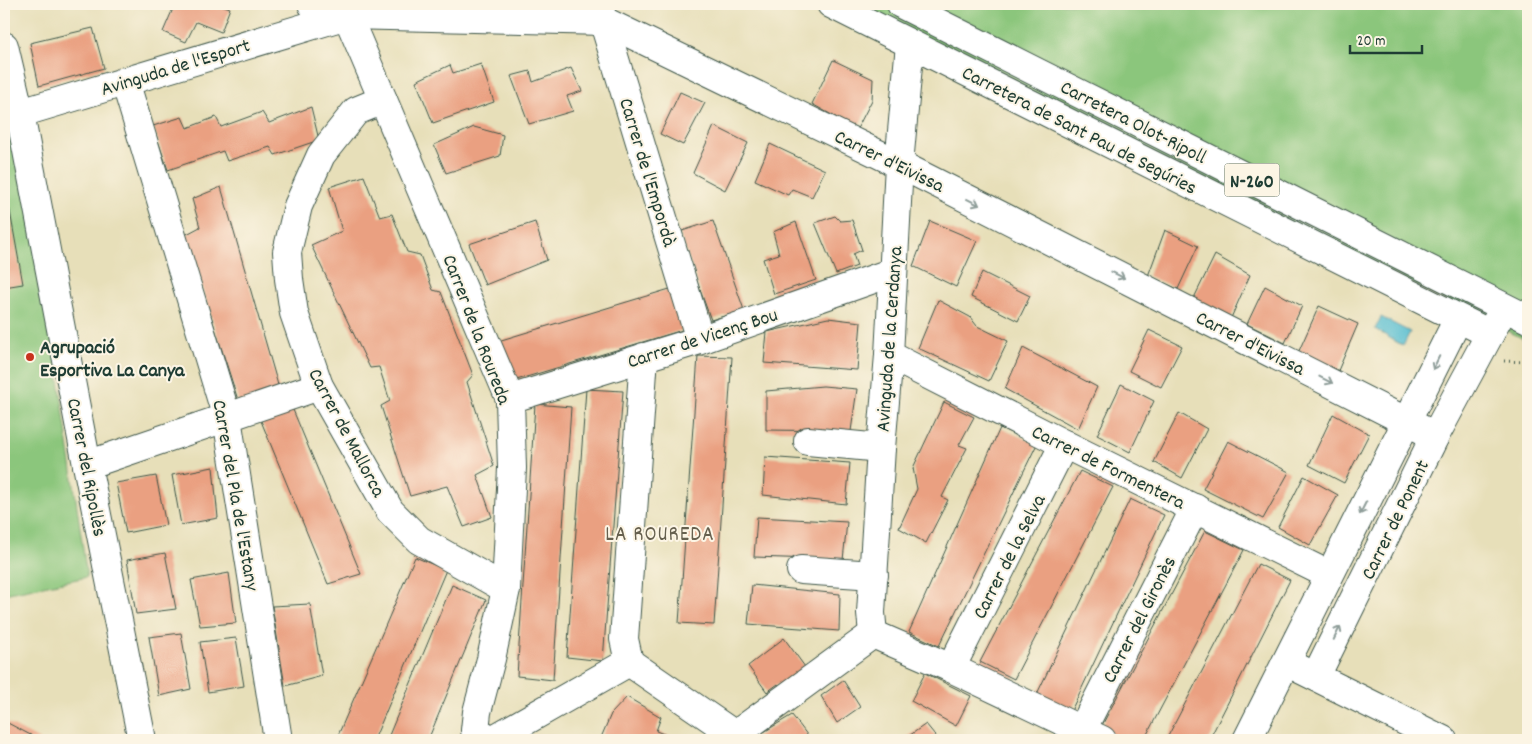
<svg xmlns="http://www.w3.org/2000/svg" width="1532" height="744" viewBox="0 0 1532 744" font-family="Dekko,sans-serif">
<rect width="100%" height="100%" fill="#fcf5e5"/>
<filter id="ink" filterUnits="userSpaceOnUse"><feTurbulence type="fractalNoise" baseFrequency=".02" numOctaves="2"/><feDisplacementMap in="SourceGraphic" scale="10" xChannelSelector="R" yChannelSelector="G"/><feConvolveMatrix kernelMatrix="1 2 1 2 8 2 1 2 1" color-interpolation-filters="sRGB"/></filter>
<filter id="wash" filterUnits="userSpaceOnUse"><feTurbulence type="fractalNoise" baseFrequency=".0096" numOctaves="4" result="noise"/><feDisplacementMap in="SourceGraphic" scale="20" xChannelSelector="R" yChannelSelector="G"/><feGaussianBlur stdDeviation="1.12" result="paint"/><feColorMatrix in="noise" values="0 0 0 0 0 0 0 0 0 0 0 0 0 0 0 0 0 1.4 0 .05"/><feComposite in="paint" operator="in"/></filter>
<g filter="url(#wash)">
<rect width="100%" height="100%" fill="#e7dfb9"/>
<g fill="#8bc67c" stroke="#558258">
<polygon points="854,4 1528,4 1528,341 950,53"/>
<polygon points="24,134 87,577 4,594 4,137"/>
</g>
<polygon fill="#54bdd0" stroke="#3a7d82" points="1381,317 1410,332 1403,346 1375,329"/>
<g id="blocks">
<g fill="#eaa081">
<polygon points="175,4 219,4 230,8 221,32 196,22 186,42 163,32"/>
<polygon points="93,28 104,68 39,86 30,43"/>
<polygon points="833,60 873,79 872,100 857,129 812,104"/>
<polygon points="481,64 494,102 433,123 416,81 450,65 453,73"/>
<polygon points="571,68 582,91 567,96 573,111 529,124 511,76 530,71 533,82"/>
<polygon points="680,92 705,103 683,145 660,134"/>
<polygon points="311,107 319,140 275,155 270,147 227,161 223,151 168,170 153,126 182,117 187,128 216,117 221,127 262,112 269,123"/>
<polygon points="714,126 748,143 725,190 693,173"/>
<polygon points="474,127 503,135 500,156 446,173 434,145"/>
<polygon points="770,144 825,170 812,197 792,189 788,195 755,180"/>
<polygon points="364,176 380,217 392,214 407,252 420,255 433,290 441,292 473,375 467,382 494,466 477,475 492,517 464,527 447,486 410,496 381,406 390,401 379,367 370,368 311,245 342,231 329,187"/>
<polygon points="221,187 280,392 239,403 185,235 200,227 192,199"/>
<polygon points="4,189 6,189 23,284 4,287"/>
<polygon points="835,216 840,221 852,220 862,250 853,254 857,266 836,274 815,223"/>
<polygon points="713,221 744,310 711,320 679,232"/>
<polygon points="930,221 977,241 956,287 913,266"/>
<polygon points="535,222 547,260 485,285 469,244"/>
<polygon points="796,222 816,280 774,294 763,259 779,254 773,232"/>
<polygon points="1165,230 1198,246 1178,289 1148,276"/>
<polygon points="1215,255 1250,275 1231,318 1194,298"/>
<polygon points="982,272 1030,296 1018,321 971,297"/>
<polygon points="1265,286 1302,306 1285,343 1247,324"/>
<polygon points="673,288 686,329 513,381 498,341"/>
<polygon points="938,300 970,317 977,326 1008,341 989,381 918,348"/>
<polygon points="1319,306 1358,324 1337,373 1298,353"/>
<polygon points="828,318 861,322 857,370 764,363 767,332"/>
<polygon points="1149,330 1182,346 1161,387 1129,371"/>
<polygon points="1023,348 1097,387 1078,429 1005,389"/>
<polygon points="698,356 732,357 714,625 679,623"/>
<polygon points="1121,384 1154,401 1130,452 1097,435"/>
<polygon points="823,386 857,389 851,431 766,430 766,391"/>
<polygon points="586,389 623,391 603,661 567,657"/>
<polygon points="944,402 974,417 959,445 967,448 942,497 948,500 926,543 899,528 917,489 913,468"/>
<polygon points="535,404 571,407 553,680 517,676"/>
<polygon points="291,405 361,574 328,584 259,416"/>
<polygon points="1179,413 1207,429 1182,478 1154,462"/>
<polygon points="1333,414 1369,434 1344,483 1309,465"/>
<polygon points="1000,428 1037,444 939,646 909,632"/>
<polygon points="1228,441 1289,472 1263,519 1203,489"/>
<polygon points="765,457 850,463 846,504 763,495"/>
<polygon points="213,467 218,518 181,525 172,475"/>
<polygon points="1080,471 1113,487 1014,679 980,662"/>
<polygon points="156,476 166,525 126,533 116,483"/>
<polygon points="1304,476 1338,495 1310,545 1278,527"/>
<polygon points="1130,499 1164,515 1071,711 1037,694"/>
<polygon points="757,517 847,522 843,560 754,557"/>
<polygon points="1205,531 1244,550 1144,740 1126,740 1100,729"/>
<polygon points="165,553 176,609 136,614 127,560"/>
<polygon points="415,557 446,570 374,740 336,740"/>
<polygon points="1258,564 1290,580 1209,740 1166,740"/>
<polygon points="229,573 236,623 200,626 191,580"/>
<polygon points="452,585 486,600 428,740 387,740"/>
<polygon points="752,585 840,594 839,631 748,624"/>
<polygon points="310,604 322,676 285,686 272,606"/>
<polygon points="181,633 191,689 159,696 149,637"/>
<polygon points="236,638 244,686 208,692 200,642"/>
<polygon points="784,638 805,667 782,690 778,684 767,692 748,666"/>
<polygon points="925,673 971,696 956,726 911,701"/>
<polygon points="843,680 860,707 837,723 821,696"/>
<polygon points="627,697 661,717 656,731 669,736 668,740 600,740 611,714"/>
<polygon points="792,715 811,740 756,740 754,738"/>
<polygon points="4,721 40,740 4,740"/>
<polygon points="926,724 939,740 903,740"/>
</g>
</g>
</g>
<g filter="url(#ink)">
<use href="#blocks" fill-opacity="0" stroke="#3d5548" stroke-width="1"/>
<g fill="none" stroke-linecap="round" stroke-linejoin="round">
<g stroke="#3d5548" stroke-width="30">
<g id="street">
<polyline points="312,4 347,15 604,21 899,164 1435,436"/>
<polyline points="831,4 1490,334"/>
<polyline points="600,10 700,340"/>
<polyline points="4,46 20,114 87,465 142,740"/>
<polyline points="125,81 227,418 278,740"/>
<polyline points="383,100 356,111 321,155 298,206 287,252 289,279 294,313 319,386 390,511 419,540 506,589"/>
<polyline points="4,118 347,15 510,399 512,468 506,589 491,659 477,712 475,730 492,740"/>
<polyline points="889,355 1064,444 1329,575"/>
<polyline points="510,399 700,340 893,272"/>
<polyline points="808,441 881,448"/>
<polyline points="87,465 319,386"/>
<polyline points="801,570 874,575"/>
<polyline points="873,634 871,613 881,448 889,355 899,164 910,44"/>
<polyline points="629,662 624,639 644,357"/>
<polyline points="951,668 1064,444"/>
<polyline points="1300,669 1443,740"/>
<polyline points="1316,676 1435,436 1498,319"/>
<polyline points="1082,730 1195,508"/>
<polyline points="492,740 629,662 735,735 739,740"/>
<polyline points="733,740 735,735 873,634 951,668 1102,740"/>
<polyline points="1247,740 1458,319"/>
</g>
</g>
<g stroke="#3d5548" stroke-width="30">
<polyline id="primary" points="901,4 1528,319"/>
</g>
<polyline stroke="#3d5548" stroke-width="3" stroke-dasharray="1 4" stroke-linecap="butt" points="1504,361 1528,362"/>
<use href="#street" stroke="#fff" stroke-width="28"/>
<use href="#primary" stroke="#fff" stroke-width="28"/>
</g>
<defs><path id="oneway-shaft" d="M-6 0H5M1.5-3L5.5 0L1.5 3" fill="none" stroke-width="1.6" stroke-linecap="round" stroke-linejoin="round" transform="scale(1.25)"/></defs>
<g stroke="#8f9e9a">
<use href="#oneway-shaft" transform="translate(973 202) rotate(27)"/>
<use href="#oneway-shaft" transform="translate(1118 275) rotate(27)"/>
<use href="#oneway-shaft" transform="translate(1436 363) rotate(116)"/>
<use href="#oneway-shaft" transform="translate(1326 380) rotate(27)"/>
<use href="#oneway-shaft" transform="translate(1363 508) rotate(117)"/>
<use href="#oneway-shaft" transform="translate(1337 633) rotate(-64)"/>
</g>
</g>
<circle fill="#c8321e" stroke="#fcf5e5" stroke-width="2" cx="30" cy="357" r="5"/>
<g text-anchor="middle" stroke-width="4" stroke-linejoin="round" paint-order="stroke">
<rect fill="#fcf5e5" stroke="#617469" stroke-width="1" x="1224.5" y="163.5" width="55" height="33" rx="4"/>
<g font-size="19" font-weight="bold" fill="#1f3d34">
<text x="1252" y="187">N-260</text>
</g>
<g font-size="20" fill="#1f3d34" stroke="#fcf5e5">
<text transform="translate(175 66) rotate(-17)" y="7">Avinguda de l'Esport</text>
<text transform="translate(1134 121) rotate(27)" y="7">Carretera Olot-Ripoll</text>
<text transform="translate(1080 129) rotate(27)" y="7">Carretera de Sant Pau de Segúries</text>
<text transform="translate(890 160) rotate(26)" y="7">Carrer d'Eivissa</text>
<text transform="translate(649 172) rotate(73)" y="7">Carrer de l'Empordà</text>
<text transform="translate(478 329) rotate(69)" y="7">Carrer de la Roureda</text>
<text transform="translate(702 337) rotate(-18)" y="7">Carrer de Vicenç Bou</text>
<text transform="translate(888 339) rotate(-86)" y="7">Avinguda de la Cerdanya</text>
<text transform="translate(1251 342) rotate(27)" y="7">Carrer d'Eivissa</text>
<text transform="translate(348 432) rotate(62)" y="7">Carrer de Mallorca</text>
<text transform="translate(1109 466) rotate(26)" y="7">Carrer de Formentera</text>
<text transform="translate(88 467) rotate(79)" y="7">Carrer del Ripollès</text>
<text transform="translate(237 495) rotate(80)" y="7">Carrer del Pla de l'Estany</text>
<text transform="translate(1394 519) rotate(-64)" y="7">Carrer de Ponent</text>
<text transform="translate(1008 556) rotate(-63)" y="7">Carrer de la Selva</text>
<text transform="translate(1138 619) rotate(-63)" y="7">Carrer del Gironès</text>
</g>
<g font-size="20" font-weight="bold" fill="#1f3d34" stroke="#fcf5e5" text-anchor="start">
<text x="40" y="353">Agrupació<tspan x="40" dy="23">Esportiva La Canya</tspan></text>
</g>
<g font-size="21" letter-spacing="1" fill="#66604f" stroke="#fcf5e5">
<text x="660" y="540">LA ROUREDA</text>
</g>
</g>
<rect width="1532" height="744" fill="none" stroke="#fcf5e5" stroke-width="20"/>
<path d="M1350 45v8h72v-8" fill="none" stroke="#1f3d34" stroke-width="2.5"/>
<text x="1357" y="45" font-size="15" fill="#1f3d34" stroke="#fcf5e5" stroke-width="4" paint-order="stroke">20 m</text>
</svg>
